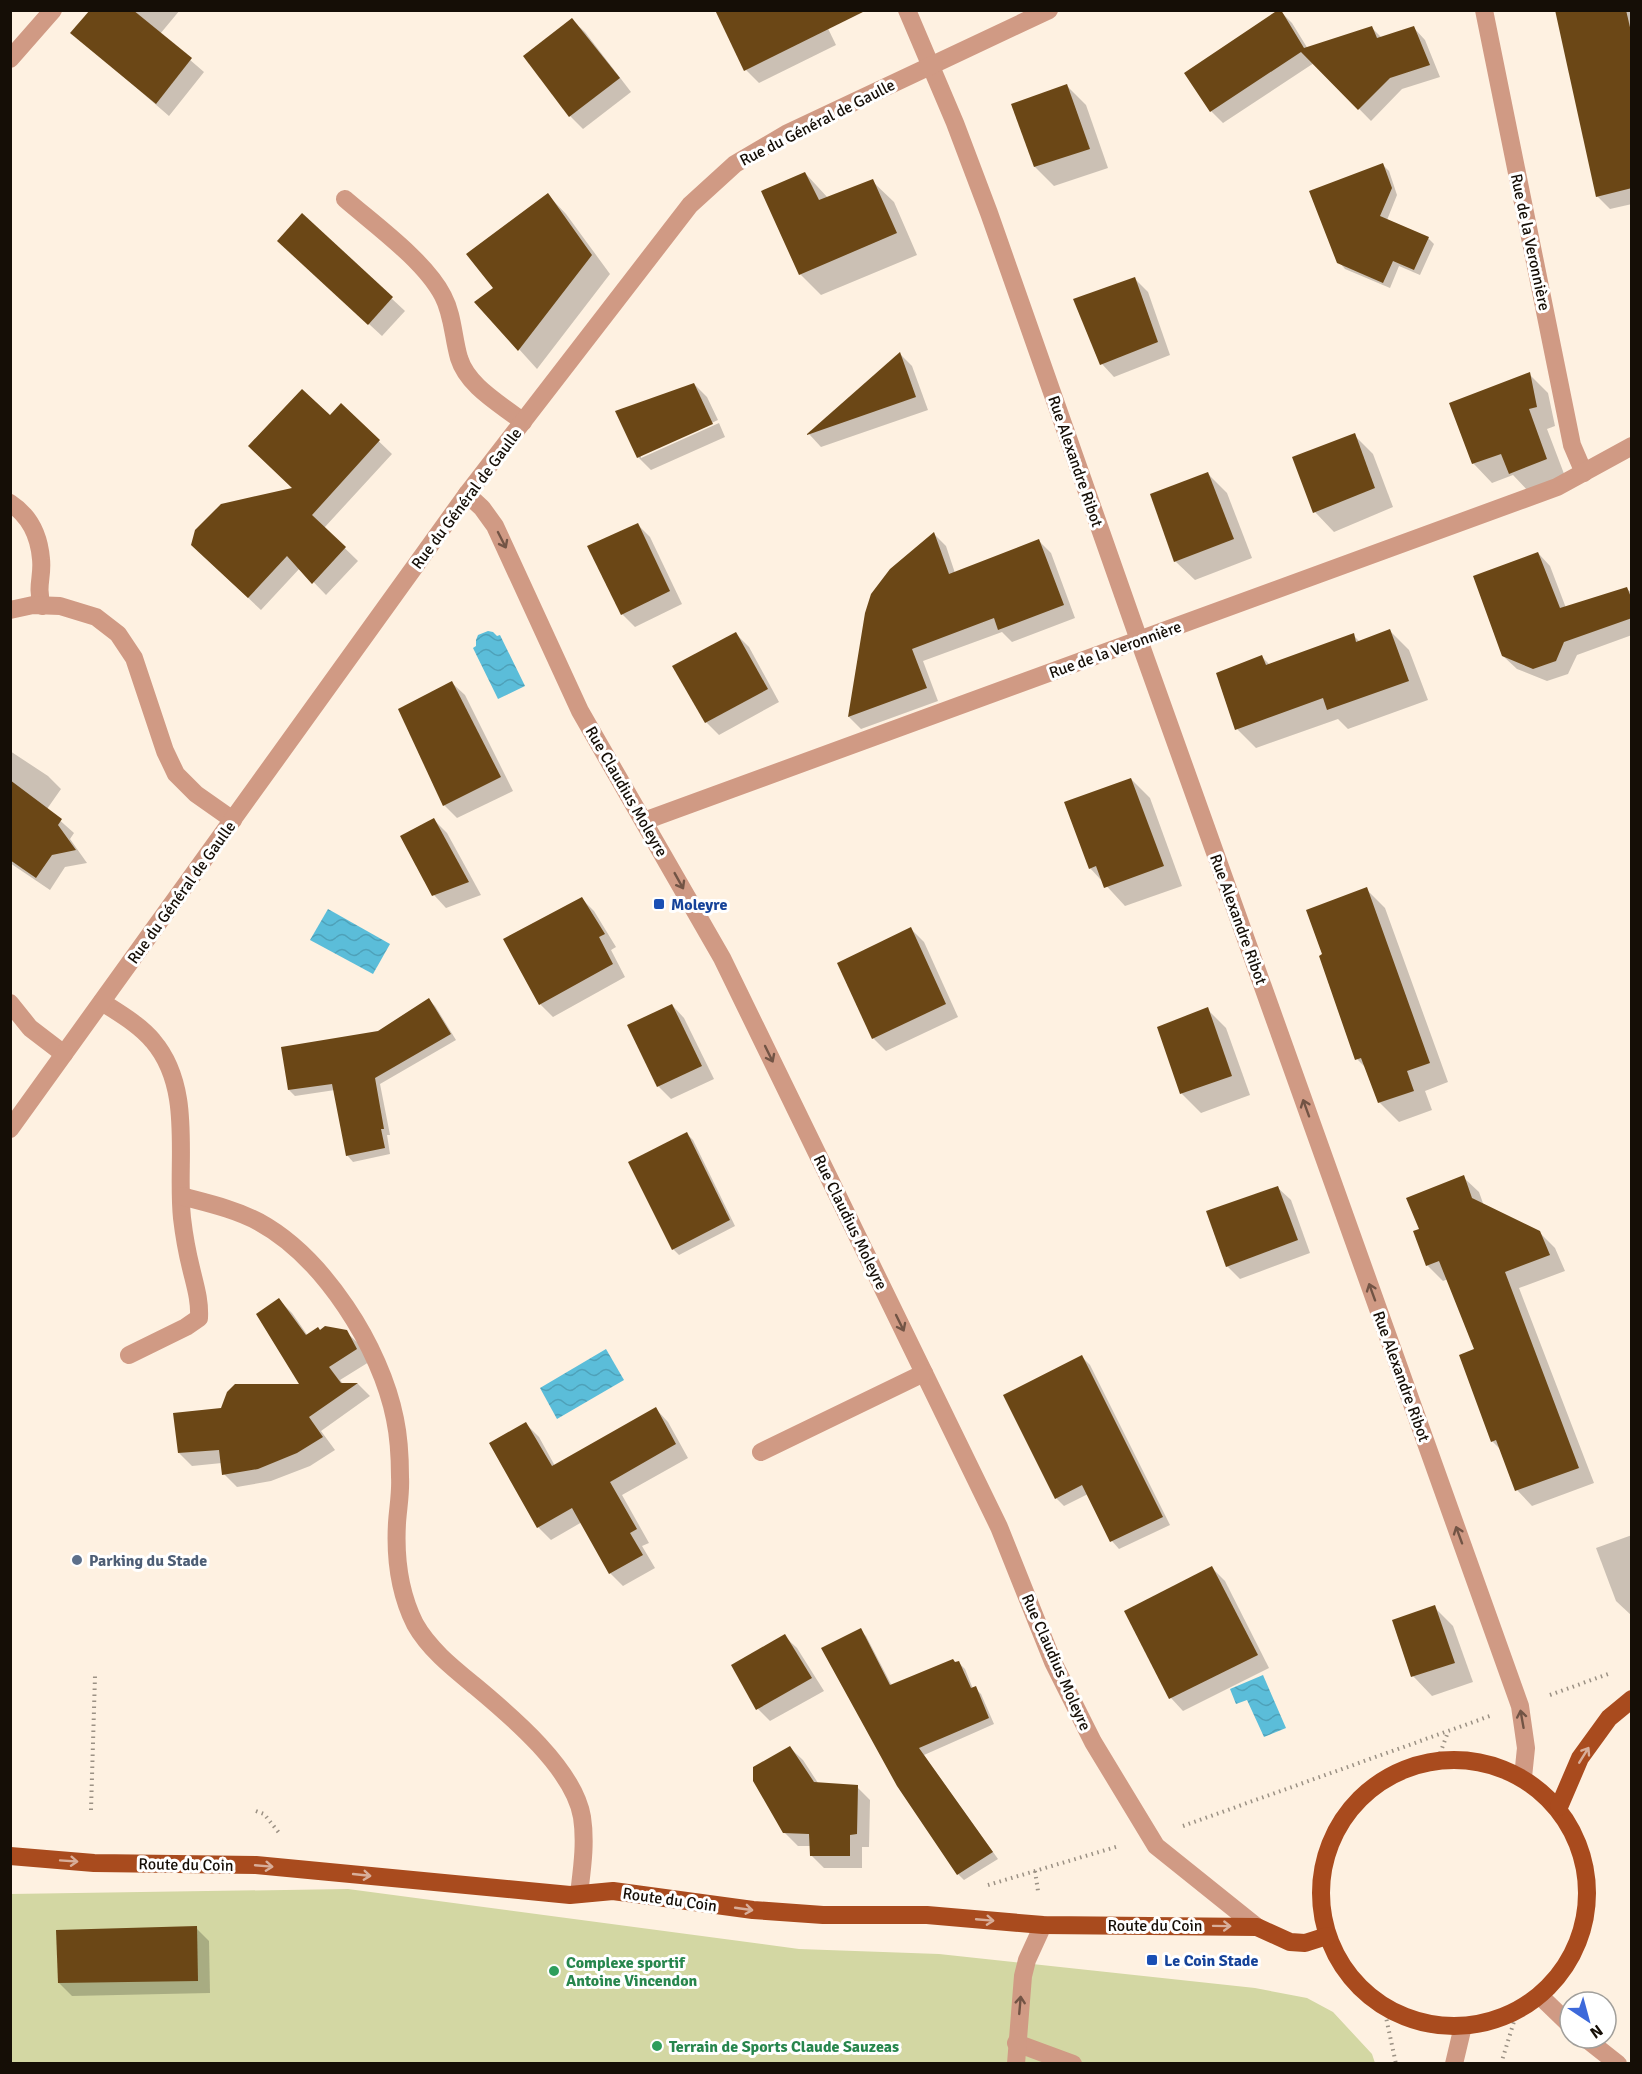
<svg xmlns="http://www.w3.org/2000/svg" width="1642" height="2074" viewBox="0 0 1642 2074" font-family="Signika,sans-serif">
<defs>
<pattern id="water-waves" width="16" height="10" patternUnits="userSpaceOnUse" patternTransform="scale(1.5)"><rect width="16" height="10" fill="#5bbdd9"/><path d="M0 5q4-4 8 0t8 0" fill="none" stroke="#4ea1b9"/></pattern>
</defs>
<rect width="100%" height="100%" fill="#fef1e1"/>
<polygon fill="#d3d7a3" points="348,1889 799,1949 939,1954 1255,1988 1307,1998 1333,2012 1372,2054 1375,2063 11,2063 10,1894"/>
<g fill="url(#water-waves)">
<polygon points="488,631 493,632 497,636 500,635 525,686 498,699 473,648 476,646 476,640 478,635"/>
<polygon points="328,909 390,944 373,974 310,940"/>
<polygon points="606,1349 624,1380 557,1419 540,1388"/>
<polygon points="1263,1675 1286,1728 1264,1737 1247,1700 1236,1704 1230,1689"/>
</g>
<g fill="#0003">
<polygon points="92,10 180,10 160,34 204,72 169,116 73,33"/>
<polygon points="819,10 836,45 759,83 746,70"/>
<polygon points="1557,10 1632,10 1632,204 1610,209 1597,196"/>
<polygon points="1280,11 1292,23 1308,49 1372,28 1382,38 1414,28 1425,40 1440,77 1402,89 1371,121 1314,63 1223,123 1211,111 1186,73"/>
<polygon points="572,20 585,32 631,92 583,129 570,116 525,56"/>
<polygon points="1067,86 1086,105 1108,168 1054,186 1035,167 1013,105"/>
<polygon points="1383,165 1389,171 1397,195 1387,220 1428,238 1434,244 1420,275 1399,266 1390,288 1345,269 1339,262"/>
<polygon points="805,173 828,198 872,181 894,202 917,255 821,295 800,274"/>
<polygon points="548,195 566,214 610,274 537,369 477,303 495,288"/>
<polygon points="302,215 405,311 382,336 292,253"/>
<polygon points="1135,279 1148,292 1170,355 1114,377 1102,364"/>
<polygon points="900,354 912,366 928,410 821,447 809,434"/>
<polygon points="1529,374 1548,393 1555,426 1547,429 1566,479 1529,492 1513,475 1492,483 1473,463"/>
<polygon points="694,384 707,397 718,420 641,455 641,458 719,423 725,437 651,470 638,457"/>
<polygon points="341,405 392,454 324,528 358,561 326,595 300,568 261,610 206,558 294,489 330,417"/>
<polygon points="1354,435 1373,454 1393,507 1334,532 1315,512 1294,458"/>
<polygon points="1208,474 1227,493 1252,558 1195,580 1175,561"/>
<polygon points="637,524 650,537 682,604 635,627 622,614"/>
<polygon points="934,534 946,546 955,573 1039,541 1051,553 1075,618 1012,642 1002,632 923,661 938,701 861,729 849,717 866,613"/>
<polygon points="1538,553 1550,566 1566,608 1627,589 1632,593 1632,635 1577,655 1568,674 1547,681 1517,669 1503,656"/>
<polygon points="1390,631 1409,650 1428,700 1348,729 1338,719 1256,748 1237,729 1262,657 1270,665 1353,635 1360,642"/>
<polygon points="736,634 749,647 779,702 719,735 706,722"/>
<polygon points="452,683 465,695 513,791 457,818 444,805"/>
<polygon points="10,751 48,776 61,789 47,809 74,833 70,839 87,863 65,867 50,890 10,863"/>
<polygon points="1131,779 1150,798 1182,886 1125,906 1090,868"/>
<polygon points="434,820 447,833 481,895 446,908 434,895 402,837"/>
<polygon points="1366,889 1385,908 1448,1082 1425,1091 1432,1110 1399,1122 1379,1102 1368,1070 1357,1059"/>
<polygon points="581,898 594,911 616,947 611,950 625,977 553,1017 540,1004"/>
<polygon points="911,929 924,942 958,1017 886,1051 873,1038"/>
<polygon points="429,1000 435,1006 456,1040 380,1084 390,1135 387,1135 390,1154 353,1162 347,1155 335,1090 295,1096 289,1090"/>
<polygon points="672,1005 684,1018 714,1079 671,1099 658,1086"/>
<polygon points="1207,1009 1226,1028 1250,1095 1201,1113 1182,1094 1158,1028"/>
<polygon points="687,1134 693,1140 735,1226 679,1255 673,1249"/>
<polygon points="1463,1177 1479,1192 1484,1206 1539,1232 1555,1248 1565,1271 1519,1288 1594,1483 1532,1506 1517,1490 1501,1450 1492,1441 1476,1350 1448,1279 1443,1281 1427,1265 1420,1230"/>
<polygon points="1278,1188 1291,1200 1310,1253 1240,1279 1227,1266"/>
<polygon points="279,1300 292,1313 308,1336 346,1332 360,1345 369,1362 340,1380 344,1385 358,1384 370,1396 321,1431 335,1450 310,1466 271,1481 237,1487 224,1474 222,1463 192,1466 179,1453 222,1409 302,1385"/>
<polygon points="1082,1357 1090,1365 1170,1525 1119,1549 1112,1541 1088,1494 1064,1506 1056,1498"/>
<polygon points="656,1409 668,1422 688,1458 622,1495 649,1543 642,1546 655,1568 623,1586 610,1573 582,1522 551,1540 538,1527 526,1424 539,1437 555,1466"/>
<polygon points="1632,1535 1632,1616 1616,1601 1596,1548"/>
<polygon points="1212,1568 1225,1581 1269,1668 1183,1711 1171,1698"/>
<polygon points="1434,1607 1453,1626 1473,1682 1432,1696 1413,1676 1394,1621"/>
<polygon points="860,1630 866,1636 892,1686 959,1663 965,1669 973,1689 975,1688 981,1694 994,1724 924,1755 998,1859 964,1880 958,1874"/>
<polygon points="784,1636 797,1648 824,1691 770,1721 758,1709"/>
<polygon points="790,1748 803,1760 818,1783 857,1787 870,1800 869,1847 862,1847 862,1868 824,1868 811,1855 811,1846 798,1846 784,1832"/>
<polygon points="196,1928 209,1941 210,1993 72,1996 59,1983"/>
</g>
<g fill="#6b4716">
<polygon points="90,10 133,10 192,58 156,104 70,33"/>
<polygon points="715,10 867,10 744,71"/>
<polygon points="1278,10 1281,10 1304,48 1372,26 1377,38 1414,26 1430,65 1390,78 1358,110 1301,52 1210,112 1184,73"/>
<polygon points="1555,10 1626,10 1632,36 1632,188 1596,197"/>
<polygon points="572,18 620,78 569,117 523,56"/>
<polygon points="1067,84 1090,149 1034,167 1011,104"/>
<polygon points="1383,163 1392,188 1380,216 1429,237 1414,270 1393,261 1383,283 1337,263 1309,191"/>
<polygon points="805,172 819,200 873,179 897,233 799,275 761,191"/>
<polygon points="548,193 592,255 518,351 474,302 493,288 466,254"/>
<polygon points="302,213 393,297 368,325 277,241"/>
<polygon points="1135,277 1158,342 1100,365 1073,299"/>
<polygon points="900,352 916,397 807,435 807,434"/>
<polygon points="1530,372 1537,407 1529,409 1547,459 1509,474 1501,454 1472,464 1449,403"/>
<polygon points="694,383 713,424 637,458 615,411"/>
<polygon points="302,389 330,415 341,403 380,440 312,515 346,547 312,584 287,556 248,598 191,545 195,530 221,504 292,488 248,446"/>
<polygon points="1355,433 1375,488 1313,513 1292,457"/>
<polygon points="1208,472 1234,539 1174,562 1150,494"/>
<polygon points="638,523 670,591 621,615 587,546"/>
<polygon points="934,532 949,574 1039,539 1064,605 998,630 994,618 912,649 927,688 848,717 865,613 871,594 890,569"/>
<polygon points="1538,552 1560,608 1627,587 1632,600 1632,618 1564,642 1556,661 1533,669 1502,656 1473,576"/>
<polygon points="1390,629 1409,681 1327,710 1323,698 1235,730 1216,673 1262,655 1266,665 1354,633 1356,642"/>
<polygon points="736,632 768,689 705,723 672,666"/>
<polygon points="452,681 501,777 443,806 398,709"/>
<polygon points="1131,778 1164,866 1104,888 1096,866 1089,869 1064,802"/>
<polygon points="10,780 62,819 58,825 76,850 52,855 36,878 10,860"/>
<polygon points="434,818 469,882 432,896 400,836"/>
<polygon points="1367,887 1430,1063 1407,1071 1414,1091 1378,1103 1361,1058 1355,1060 1319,956 1322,954 1306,910"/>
<polygon points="582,897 605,934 599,937 613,964 539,1005 503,939"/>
<polygon points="911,927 946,1004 872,1039 837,963"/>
<polygon points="429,998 451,1034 375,1078 384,1129 381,1129 385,1148 346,1156 332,1084 288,1090 281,1047 378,1031"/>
<polygon points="672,1004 702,1066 657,1087 627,1025"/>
<polygon points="1208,1007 1232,1076 1180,1094 1157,1027"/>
<polygon points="687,1132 730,1220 672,1250 628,1162"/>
<polygon points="1464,1175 1472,1198 1540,1231 1550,1255 1505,1272 1579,1468 1515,1491 1496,1440 1491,1442 1459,1355 1474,1349 1439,1261 1426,1266 1413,1231 1419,1229 1406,1198"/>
<polygon points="1278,1186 1298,1240 1226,1267 1206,1211"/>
<polygon points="279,1298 306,1335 318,1327 320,1330 325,1326 347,1330 357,1349 329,1367 341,1383 358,1383 309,1417 323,1437 297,1453 258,1469 222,1475 219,1450 178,1453 173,1413 221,1408 227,1392 235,1384 299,1384 256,1314"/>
<polygon points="1082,1355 1163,1517 1110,1542 1082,1485 1055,1499 1003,1395"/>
<polygon points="656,1407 676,1444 610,1482 637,1529 630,1533 643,1555 609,1574 572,1508 537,1528 489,1443 526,1422 552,1466"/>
<polygon points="1212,1566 1258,1655 1169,1699 1124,1611"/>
<polygon points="1435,1605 1455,1663 1411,1677 1392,1620"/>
<polygon points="861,1628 890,1685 953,1659 955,1662 959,1661 971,1688 976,1686 989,1718 919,1748 993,1852 957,1875 897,1786 821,1648"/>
<polygon points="785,1634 812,1678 756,1710 731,1665"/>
<polygon points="790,1746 814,1782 858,1785 857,1834 850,1835 850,1856 810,1856 809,1834 783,1833 753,1781 753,1767"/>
<polygon points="197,1926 198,1981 58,1983 56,1930"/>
</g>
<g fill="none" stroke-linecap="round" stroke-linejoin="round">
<g stroke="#9b9184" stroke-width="4" stroke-dasharray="1.5 4.5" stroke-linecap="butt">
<polyline points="1550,1695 1608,1674"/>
<polyline points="1438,1759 1448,1732"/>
<polyline points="91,1810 95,1676"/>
<polyline points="256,1811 264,1814 280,1834"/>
<polyline points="1183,1826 1490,1716"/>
<polyline points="1035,1871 1038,1891"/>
<polyline points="988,1885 1119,1846"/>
<polyline points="1384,2008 1396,2064"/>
<polyline points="1501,2064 1515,2018"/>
</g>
<g stroke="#d09a84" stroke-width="18">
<polyline points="907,10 955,123 989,213 1139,640 1520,1706 1526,1748 1523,1777"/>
<polyline points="1484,10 1572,445 1584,473"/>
<polyline points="10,59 53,10"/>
<path d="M345,199C375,225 425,261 443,296C453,315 453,337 459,358C468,387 501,404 523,422"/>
<polyline points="467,494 482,508 495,526 580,711 722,958 999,1527 1053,1662 1093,1742 1156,1846 1257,1927"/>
<path d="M10,503C30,516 39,535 41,559C43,577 36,585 42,606"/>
<polyline points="10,610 33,605 60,606 96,617 118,634 134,658 165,751 176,774 196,794 233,820"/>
<polyline points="644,821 1557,487 1632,446"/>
<path d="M102,1002C119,1013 140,1025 153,1041C194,1089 176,1161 182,1218C184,1235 187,1252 191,1268C195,1285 200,1300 199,1318L186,1327L129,1355"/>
<polyline points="10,1003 30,1028 64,1054"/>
<polyline points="10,1129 467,494 690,205 735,164 786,134 1049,10"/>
<path d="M181,1196C207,1203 235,1209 259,1222C323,1257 381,1347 395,1419C399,1438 400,1458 400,1477C401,1492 398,1508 397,1523C395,1558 399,1592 415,1624C429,1649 453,1668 475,1686C511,1716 574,1769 582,1817C586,1843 582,1869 579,1894"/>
<polyline points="761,1452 924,1373"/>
<polyline points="1540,1996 1570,2025"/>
<polyline points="1585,2038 1618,2064"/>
<polyline points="1016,2043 1073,2064"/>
<polyline points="1016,2064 1023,1976 1027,1960 1043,1925"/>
<polyline points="1454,2064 1463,2026"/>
</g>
<g stroke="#a94b1e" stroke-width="18">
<circle cx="1454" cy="1893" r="133"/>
<polyline points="1559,1807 1580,1758 1609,1718 1632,1699"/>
<polyline points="10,1856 94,1863 256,1865 570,1895 613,1891 753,1910 823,1915 927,1915 1043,1925 1257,1927 1290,1942 1305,1943 1327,1936"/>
</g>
</g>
<defs><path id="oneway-shaft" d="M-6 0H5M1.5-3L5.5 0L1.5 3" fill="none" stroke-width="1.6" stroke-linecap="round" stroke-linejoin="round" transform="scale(1.5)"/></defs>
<g stroke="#725445">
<use href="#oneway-shaft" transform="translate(502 540) rotate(63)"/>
<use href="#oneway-shaft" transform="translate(679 881) rotate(61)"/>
<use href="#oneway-shaft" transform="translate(769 1054) rotate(64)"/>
<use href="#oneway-shaft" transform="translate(1306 1108) rotate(-110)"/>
<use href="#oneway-shaft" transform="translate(1372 1292) rotate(-110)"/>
<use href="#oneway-shaft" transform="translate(900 1323) rotate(64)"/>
<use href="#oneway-shaft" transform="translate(1459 1535) rotate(-110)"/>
<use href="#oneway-shaft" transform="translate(1522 1719) rotate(-100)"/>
<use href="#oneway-shaft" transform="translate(1020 2005) rotate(-85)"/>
</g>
<g stroke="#d8ae9a">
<use href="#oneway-shaft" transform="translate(1584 1755) rotate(-58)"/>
<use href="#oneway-shaft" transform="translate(69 1861) rotate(4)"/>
<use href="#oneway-shaft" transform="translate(264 1866) rotate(5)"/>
<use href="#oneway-shaft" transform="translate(362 1875) rotate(6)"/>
<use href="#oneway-shaft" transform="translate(744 1909) rotate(8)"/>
<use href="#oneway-shaft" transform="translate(985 1920) rotate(5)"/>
<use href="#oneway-shaft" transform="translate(1222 1926) rotate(1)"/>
</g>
<g fill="#1a4fb4" stroke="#fff" stroke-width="2">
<rect x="653" y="898" width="12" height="12" rx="3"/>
<rect x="1146" y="1954" width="12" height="12" rx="3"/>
</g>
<circle fill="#5c6f8a" stroke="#fff" stroke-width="2" cx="77" cy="1560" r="6"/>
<g fill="#2e9e5b" stroke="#fff" stroke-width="2">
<circle cx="554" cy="1971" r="6"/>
<circle cx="657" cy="2046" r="6"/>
</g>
<g text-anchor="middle" stroke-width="6" stroke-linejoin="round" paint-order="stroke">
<g font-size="16" fill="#150e06" stroke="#fff">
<text transform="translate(817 122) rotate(-27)" y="6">Rue du Général de Gaulle</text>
<text transform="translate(1531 242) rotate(78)" y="6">Rue de la Veronnière</text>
<text transform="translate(1076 461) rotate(71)" y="6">Rue Alexandre Ribot</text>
<text transform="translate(466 498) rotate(-53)" y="6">Rue du Général de Gaulle</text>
<text transform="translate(1115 649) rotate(-20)" y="6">Rue de la Veronnière</text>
<text transform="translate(627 791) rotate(60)" y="6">Rue Claudius Moleyre</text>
<text transform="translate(181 892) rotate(-54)" y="6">Rue du Général de Gaulle</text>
<text transform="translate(1239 919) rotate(70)" y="6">Rue Alexandre Ribot</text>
<text transform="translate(851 1222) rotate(64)" y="6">Rue Claudius Moleyre</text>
<text transform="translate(1402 1376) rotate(70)" y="6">Rue Alexandre Ribot</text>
<text transform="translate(1057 1662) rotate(66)" y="6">Rue Claudius Moleyre</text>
<text transform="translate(186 1864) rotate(1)" y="6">Route du Coin</text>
<text transform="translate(670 1899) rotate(8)" y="6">Route du Coin</text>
<text x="1155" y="1931">Route du Coin</text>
</g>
<g font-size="16" font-weight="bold" fill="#164399" stroke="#fff" text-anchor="start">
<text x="671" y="910">Moleyre</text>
<text x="1164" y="1966">Le Coin Stade</text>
</g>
<g font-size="16" font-weight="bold" fill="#4e5e75" stroke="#fff" text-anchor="start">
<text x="89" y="1566">Parking du Stade</text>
</g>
<g font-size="16" font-weight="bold" fill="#27864d" stroke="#fff" text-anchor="start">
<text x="566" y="1968">Complexe sportif<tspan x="566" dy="18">Antoine Vincendon</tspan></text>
<text x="669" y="2052">Terrain de Sports Claude Sauzeas</text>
</g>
</g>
<rect width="1642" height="2074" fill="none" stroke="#150e06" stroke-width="24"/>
<g transform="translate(1588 2020) rotate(144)"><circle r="28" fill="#ffffff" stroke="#a19f9b" stroke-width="1.5"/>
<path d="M0-4.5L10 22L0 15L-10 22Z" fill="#3d69da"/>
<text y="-9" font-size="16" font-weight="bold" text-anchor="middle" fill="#150e06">N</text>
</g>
</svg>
